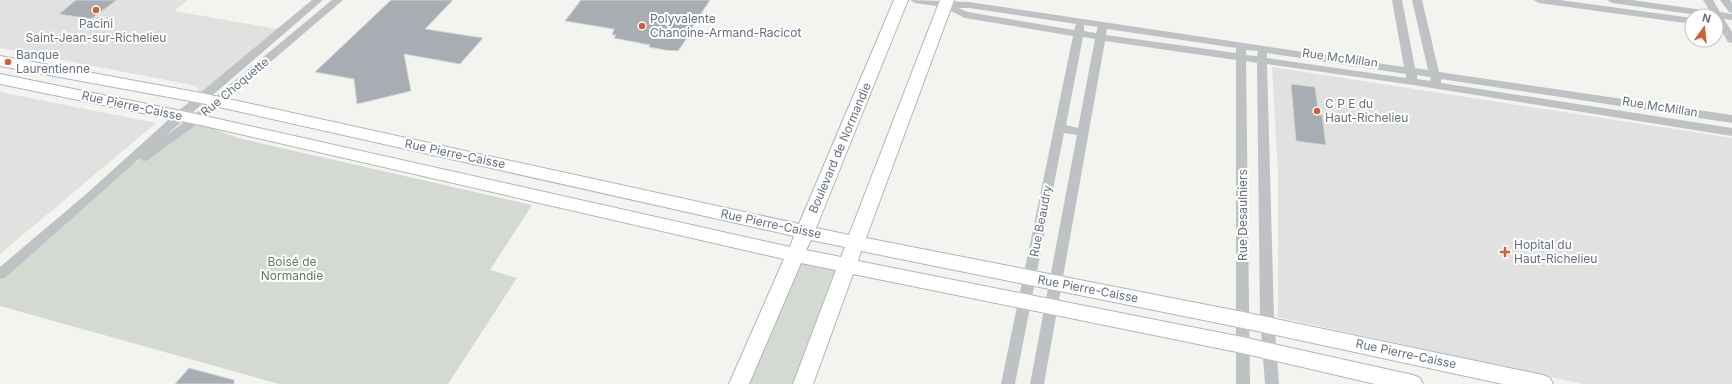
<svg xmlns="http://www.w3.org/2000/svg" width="1732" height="384" viewBox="0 0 1732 384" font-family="Inter,sans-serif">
<rect width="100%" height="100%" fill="#f3f3f0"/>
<g fill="#e1e2e0">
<polygon points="0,0 188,0 174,11 283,30 201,98 197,86 0,48"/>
<polygon points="1272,67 1732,138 1732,384 1583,384 1278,317 1278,173"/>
<polygon points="0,92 156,123 0,254"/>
</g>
<g fill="#d4dad1">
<polygon points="193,121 238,138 532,205 490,270 517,278 448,384 279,384 0,306 0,276 109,182"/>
<polygon points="795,255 847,265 803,384 738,384"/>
</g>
<g fill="#a7adb2" stroke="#d4d4d2">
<polygon points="76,0 117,0 91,19 59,14"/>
<polygon points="391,0 453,0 425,29 483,38 460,64 404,54 411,91 357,104 354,79 315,72"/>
<polygon points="581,0 710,0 685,38 687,38 678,51 665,50 649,47 650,45 614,38 616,35 612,35 614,29 565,21"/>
<polygon points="1291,84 1315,87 1319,115 1322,115 1326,145 1296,141"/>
<polygon points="189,368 234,380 234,384 175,384"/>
</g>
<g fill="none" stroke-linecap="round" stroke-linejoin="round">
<g stroke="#b1b5b9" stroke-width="2">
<path id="secondary" d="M894,0H908L816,228L849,235L940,0H954L866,238L1243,312L1543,375L1550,378L1553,384H1503L1243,328L861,251L858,261L1242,337L1413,375L1420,378L1423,384H1375L1242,353L853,274L813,384H793L836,270L801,263L749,384H729L784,259L196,124L0,84V74L196,114L790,247L794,236L201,103L0,66V56L201,93L799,224ZM811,240L845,247L841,257L806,250Z"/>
</g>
<g fill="#bfc2c5" fill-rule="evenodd">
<polygon points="312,0 323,0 164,137 192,116 332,0 343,0 200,122 148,160 144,161 139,159 5,278 0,279 0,267 85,195 176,113"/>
<path d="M910,0L969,2L1404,67L1392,0H1402L1415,68L1428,70L1412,0H1422L1439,72L1732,115V123L1441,79V83L1732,128V136L1413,85L1267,64L1274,317L1279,384H1265L1260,317L1257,63L1246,61L1250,384H1236V60L1105,41L1044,384H1030L1077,135L1064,133L1015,384H1001L1073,36L965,18L943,7L915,3ZM958,8H969L1076,24L1074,30L968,12ZM1084,25L1098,27L1096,33L1084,31ZM1107,29L1236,48V53L1106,35ZM1083,37L1095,39L1078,128L1066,125ZM1246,50L1258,51L1257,56L1246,55ZM1267,53L1406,74V78L1267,58ZM1417,75L1430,77L1431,81L1417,79Z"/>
<polygon points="1534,0 1560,0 1692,18 1692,24 1539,3"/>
<polygon points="1607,0 1632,0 1710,11 1703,0 1713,0 1720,12 1732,14 1732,20 1724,19 1732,32 1732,43 1728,42 1716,22 1716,16 1704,16 1612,3"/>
<polygon points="1720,0 1730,0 1732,3 1732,13 1729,12"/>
</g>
<use href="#secondary" fill="#fff" fill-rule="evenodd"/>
</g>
<g fill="#d16132" stroke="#fff" stroke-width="1.5">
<circle cx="96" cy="10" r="4"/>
<circle cx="642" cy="26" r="4"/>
<circle cx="8" cy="62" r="4"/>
<circle cx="1317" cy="111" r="4"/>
<path d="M1503 246h4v4h4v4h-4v4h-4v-4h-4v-4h4z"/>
</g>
<g text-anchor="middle" stroke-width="4" stroke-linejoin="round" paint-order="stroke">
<g font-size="12" fill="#65717e" stroke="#fff" text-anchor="start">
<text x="650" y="23">Polyvalente<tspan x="650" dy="14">Chanoine-Armand-Racicot</tspan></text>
<text x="96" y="28" text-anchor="middle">Pacini<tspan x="96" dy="14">Saint-Jean-sur-Richelieu</tspan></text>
<text x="16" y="59">Banque<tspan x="16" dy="14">Laurentienne</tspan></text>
<text x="1325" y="108">C P E du<tspan x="1325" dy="14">Haut-Richelieu</tspan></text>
<text x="1514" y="249">Hopital du<tspan x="1514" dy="14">Haut-Richelieu</tspan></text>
</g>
<g font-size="12" fill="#65717e" stroke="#fff">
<text transform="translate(1340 58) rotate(8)" y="4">Rue McMillan</text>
<text transform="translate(235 87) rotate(-40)" y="4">Rue Choquette</text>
<text transform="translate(132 106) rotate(12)" y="4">Rue Pierre-Caisse</text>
<text transform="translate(1660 107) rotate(9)" y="4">Rue McMillan</text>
<text transform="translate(840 148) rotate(-67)" y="4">Boulevard de Normandie</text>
<text transform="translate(455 154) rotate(12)" y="4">Rue Pierre-Caisse</text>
<text transform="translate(1243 215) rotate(-90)" y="4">Rue Desaulniers</text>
<text transform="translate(1041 221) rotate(-79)" y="4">Rue Beaudry</text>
<text transform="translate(771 224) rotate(12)" y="4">Rue Pierre-Caisse</text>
<text transform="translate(1088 289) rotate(11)" y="4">Rue Pierre-Caisse</text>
<text transform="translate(1406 354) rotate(12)" y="4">Rue Pierre-Caisse</text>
</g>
<g font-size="12" fill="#667663" stroke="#fff">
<text x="292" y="266">Boisé de<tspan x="292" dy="14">Normandie</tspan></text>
</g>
</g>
<g transform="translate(1704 28) rotate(15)"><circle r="19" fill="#ffffff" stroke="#c1c6cb"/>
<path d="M0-3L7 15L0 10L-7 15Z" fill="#d16132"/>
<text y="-6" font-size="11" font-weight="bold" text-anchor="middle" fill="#65717e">N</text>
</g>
</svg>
